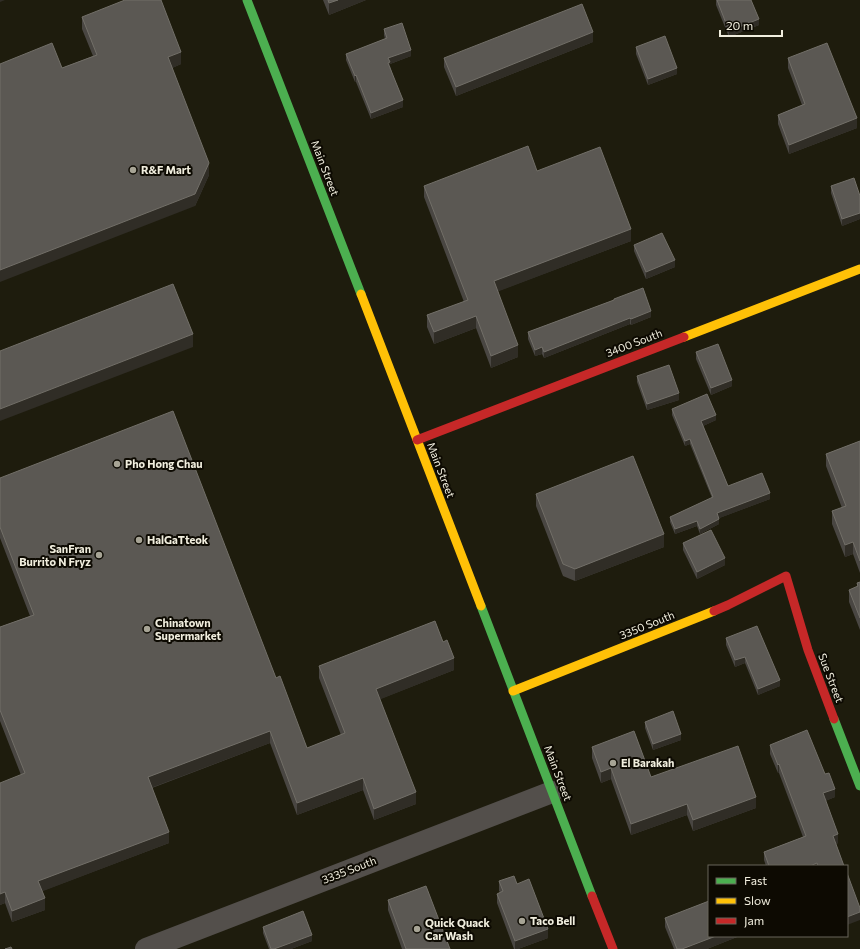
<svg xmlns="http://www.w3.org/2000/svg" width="860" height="949" viewBox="0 0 860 949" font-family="Commissioner,sans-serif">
<rect width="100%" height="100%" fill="#1e1c0d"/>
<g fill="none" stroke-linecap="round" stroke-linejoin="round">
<polyline stroke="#534f4b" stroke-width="22" points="146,949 552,792"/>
<g stroke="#4caf50" stroke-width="9">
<polyline points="247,0 361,294"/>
<polyline points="481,606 592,896"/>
<polyline points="834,719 860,786"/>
</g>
<g stroke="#ffc107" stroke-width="9">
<polyline points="361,294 481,606"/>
<polyline points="684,337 860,269"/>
<polyline points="513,691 714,611"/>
</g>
<g stroke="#c62828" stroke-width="9">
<polyline points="417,440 684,337"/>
<polyline points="714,611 728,605 786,576 808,650 834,719"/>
<polyline points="592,896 613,949"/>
</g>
</g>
<g fill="#494642">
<polygon points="323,0 366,0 329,15"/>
<polygon points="716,0 751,0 759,25 729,37 716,5"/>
<polygon points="82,17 181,64 172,68 209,175 195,206 62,68 93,56 82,29"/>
<polygon points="384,29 411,56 390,64 390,66 403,107 371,119 356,82 355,82 346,60 346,54 385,39 384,35"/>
<polygon points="593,42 456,96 444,67 444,58"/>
<polygon points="636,47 677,74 648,85 636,54"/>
<polygon points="788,58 857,128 789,154 778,124 778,115 802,105 788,68"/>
<polygon points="537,171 631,241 498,291 518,357 491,368 476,328 434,344 427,327 427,315 464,302 424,197 424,186"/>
<polygon points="831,186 860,196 860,219 842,226 831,193"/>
<polygon points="634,245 675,267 646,279 634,251"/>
<polygon points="614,300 651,317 631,325 630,324 544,358 542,354 535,356 528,339 528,332"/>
<polygon points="696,352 732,386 711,395 696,359"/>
<polygon points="637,376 679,400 647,410 637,382"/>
<polygon points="672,409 716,420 703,426 728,486 770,499 719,518 719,524 700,534 697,526 675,534 670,522 670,517 712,498 690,444 685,446 672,415"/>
<polygon points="860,441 860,573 853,554 845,557 832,524 832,511 842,508 826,466 826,454"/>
<polygon points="0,478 276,678 307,748 341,735 319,678 319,666 443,642 454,670 380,699 416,804 374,820 363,790 297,815 270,743 152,788 169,843 42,891 45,910 12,922 5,903 0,905 21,775 0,721 0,627 30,616 0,538"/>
<polygon points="536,494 664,547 575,581 563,576 536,506"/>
<polygon points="683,543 725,565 697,579 683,550"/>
<polygon points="860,582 860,630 849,602 849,590 857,587 857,583"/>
<polygon points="726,638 780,686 758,695 745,663 735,667 726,645"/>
<polygon points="645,722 681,740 653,750 645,728"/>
<polygon points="770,745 835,797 825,801 838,843 836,844 844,866 766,866 764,860 764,852 803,837 779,773 778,773 770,754"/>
<polygon points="592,747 651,777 756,808 693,831 687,815 631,835 611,779 601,783 592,758"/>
<polygon points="499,881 517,884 548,938 518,949 514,949 497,903 497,894 500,892 499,891"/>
<polygon points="388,900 450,949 402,949 388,910"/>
<polygon points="665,918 737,936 737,937 707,949 674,949 665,927"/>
<polygon points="263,927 312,941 291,949 269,949 263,933"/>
</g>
<g fill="#302d26">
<polygon points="0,0 5,0 0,2"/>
<polygon points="338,0 366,0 329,15 329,3"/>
<polygon points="759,19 759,25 729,37 729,31"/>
<polygon points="593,32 593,42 456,96 456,87"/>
<polygon points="411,50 411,56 390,64 390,69 388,69 388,58"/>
<polygon points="181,52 181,64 168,70 168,57"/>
<polygon points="677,68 677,74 648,85 648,79"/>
<polygon points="356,75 356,82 355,82 355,76"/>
<polygon points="403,100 403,107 371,119 371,113"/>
<polygon points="857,118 857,128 789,154 789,145"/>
<polygon points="209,163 209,175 195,206 0,282 0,270"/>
<polygon points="860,213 860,219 842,226 842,219"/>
<polygon points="631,229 631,241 494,293 494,281"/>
<polygon points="675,260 675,267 646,279 646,272"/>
<polygon points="651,311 651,317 631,325 631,319"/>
<polygon points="476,316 476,328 434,344 434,332"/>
<polygon points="630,318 630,324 544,358 544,352"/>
<polygon points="193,334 193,347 0,421 0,409"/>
<polygon points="518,345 518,357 491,368 491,356"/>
<polygon points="542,347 542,354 535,356 535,350"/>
<polygon points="732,380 732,386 711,395 711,388"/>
<polygon points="679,393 679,400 647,410 647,404"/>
<polygon points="716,415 716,420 701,427 701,421"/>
<polygon points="690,439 690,444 685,446 685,441"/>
<polygon points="770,493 770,499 717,519 717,513"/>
<polygon points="719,519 719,524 700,534 700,529"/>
<polygon points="697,521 697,526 675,534 675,529"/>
<polygon points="664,534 664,547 575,581 575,569"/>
<polygon points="853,542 853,554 845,557 845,545"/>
<polygon points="725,558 725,565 697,579 697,572"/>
<polygon points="745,657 745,663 735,667 735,660"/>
<polygon points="454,658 454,670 376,701 376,689"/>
<polygon points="780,680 780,686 758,695 758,689"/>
<polygon points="270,731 270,743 148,789 148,777"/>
<polygon points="681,734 681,740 653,750 653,744"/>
<polygon points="779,764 779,773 778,773 778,765"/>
<polygon points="611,768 611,779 601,783 601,772"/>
<polygon points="363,778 363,790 297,815 297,803"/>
<polygon points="835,789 835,797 823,802 823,793"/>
<polygon points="416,792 416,804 374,820 374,809"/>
<polygon points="756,797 756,808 693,831 693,820"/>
<polygon points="687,804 687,815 631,835 631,824"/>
<polygon points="169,832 169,843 38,893 38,881"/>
<polygon points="838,834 838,843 833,845 833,836"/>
<polygon points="817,863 817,866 810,866"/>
<polygon points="5,892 5,903 0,905 0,894"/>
<polygon points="45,898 45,910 12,922 12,911"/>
<polygon points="860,912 860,920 847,925 847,917"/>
<polygon points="548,929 548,938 518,949 515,949 515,941"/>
<polygon points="312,935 312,941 291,949 274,949"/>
<polygon points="716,936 737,936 737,937 707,949 682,949"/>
</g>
<g fill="#5b5853" stroke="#726f68">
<polygon points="125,0 161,0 181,52 168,57 209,163 195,194 0,270 0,64 52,43 62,68 97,55 82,17"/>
<polygon points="328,0 338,0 329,3"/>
<polygon points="717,0 751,0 759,19 729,31"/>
<polygon points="582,4 593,32 456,87 444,58"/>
<polygon points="402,23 411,50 388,58 390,62 388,63 403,100 371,113 356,75 355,76 346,54 387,38 384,29"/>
<polygon points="665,36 677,68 648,79 636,47"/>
<polygon points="827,43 857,118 789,145 778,115 805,104 788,58"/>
<polygon points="528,146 537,171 600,147 631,229 494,281 518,345 491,356 476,316 434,332 427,315 468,300 424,186"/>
<polygon points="854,178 860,196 860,213 842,219 831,186"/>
<polygon points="662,233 675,260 646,272 634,245"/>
<polygon points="173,284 193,334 0,409 0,351"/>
<polygon points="643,288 651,311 631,319 630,318 544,352 542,347 535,350 528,332 614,300 614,299"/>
<polygon points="718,344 732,380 711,388 696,352"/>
<polygon points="669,365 679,393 647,404 637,376"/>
<polygon points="707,394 716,415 701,421 728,486 762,473 770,493 717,513 719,519 700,529 697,521 675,529 670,517 713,497 690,439 685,441 672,409"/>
<polygon points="173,411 276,678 280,676 307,748 345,733 319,666 435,621 443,642 447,640 454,658 376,689 416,792 374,809 363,778 297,803 270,731 148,777 169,832 38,881 45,898 12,911 5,892 0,894 0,783 25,773 0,710 0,627 34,615 0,527 0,478"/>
<polygon points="860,441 860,561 853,542 845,545 832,511 846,506 826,454"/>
<polygon points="633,456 664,534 575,569 563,564 536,494"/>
<polygon points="711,530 725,558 697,572 683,543"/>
<polygon points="860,582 860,618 849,590 858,586 857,583"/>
<polygon points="757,626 780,680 758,689 745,657 735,660 726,638"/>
<polygon points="673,711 681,734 653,744 645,722"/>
<polygon points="807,730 825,774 829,773 835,789 823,793 838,834 833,836 844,866 818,866 817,863 810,866 769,866 764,852 806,836 779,764 778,765 770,745"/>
<polygon points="634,731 651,777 738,746 756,797 693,820 687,804 631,824 611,768 601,772 592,747"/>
<polygon points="847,873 860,908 860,912 847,917"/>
<polygon points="514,876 517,884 529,879 548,929 515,941 497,894 503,891 499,881"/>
<polygon points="426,886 450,949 406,949 388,900"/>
<polygon points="709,901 709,936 716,936 682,949 677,949 665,918"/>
<polygon points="303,911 312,935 274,949 271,949 263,927"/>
<polygon points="11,947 12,949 5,949"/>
</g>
<g fill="#a7a495" stroke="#0d0a02" stroke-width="1.5">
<circle cx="133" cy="170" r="4"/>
<circle cx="117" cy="464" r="4"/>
<circle cx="139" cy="540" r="4"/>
<circle cx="99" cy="555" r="4"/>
<circle cx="147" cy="629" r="4"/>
<circle cx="613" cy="763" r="4"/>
<circle cx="522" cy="921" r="4"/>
<circle cx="417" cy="929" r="4"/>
</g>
<g text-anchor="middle" stroke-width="4" stroke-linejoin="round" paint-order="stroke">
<g font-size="11" fill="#f1eede" stroke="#0d0a02">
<text transform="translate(325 168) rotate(69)" y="4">Main Street</text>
<text transform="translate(634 343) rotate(-21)" y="4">3400 South</text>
<text transform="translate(441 470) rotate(69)" y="4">Main Street</text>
<text transform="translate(647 625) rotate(-22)" y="4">3350 South</text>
<text transform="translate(831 678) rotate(69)" y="4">Sue Street</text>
<text transform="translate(558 773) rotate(69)" y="4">Main Street</text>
<text transform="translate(349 870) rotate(-21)" y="4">3335 South</text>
</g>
<g font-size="11" font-weight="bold" fill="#f1eede" stroke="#0d0a02" text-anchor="start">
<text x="141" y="174">R&amp;F Mart</text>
<text x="125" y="468">Pho Hong Chau</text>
<text x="147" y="544">HalGaTteok</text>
<text x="91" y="553" text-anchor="end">SanFran<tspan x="91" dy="13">Burrito N Fryz</tspan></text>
<text x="155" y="627">Chinatown<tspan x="155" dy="13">Supermarket</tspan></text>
<text x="621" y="767">El Barakah</text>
<text x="530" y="925">Taco Bell</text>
<text x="425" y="927">Quick Quack<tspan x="425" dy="13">Car Wash</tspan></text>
</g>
</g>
<rect x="708" y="865" width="140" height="72" fill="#0d0a02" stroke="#68655a"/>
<rect x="716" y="878" width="20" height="6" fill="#4caf50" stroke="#68655a"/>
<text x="744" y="885" font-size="12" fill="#f1eede">Fast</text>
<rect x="716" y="898" width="20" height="6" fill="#ffc107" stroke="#68655a"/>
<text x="744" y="905" font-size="12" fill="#f1eede">Slow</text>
<rect x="716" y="918" width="20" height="6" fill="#c62828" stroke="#68655a"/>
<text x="744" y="925" font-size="12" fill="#f1eede">Jam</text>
<path d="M720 30v6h62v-6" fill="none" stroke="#f1eede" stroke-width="2"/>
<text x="726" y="30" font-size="12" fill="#f1eede" stroke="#0d0a02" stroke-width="3" paint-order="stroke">20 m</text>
</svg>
